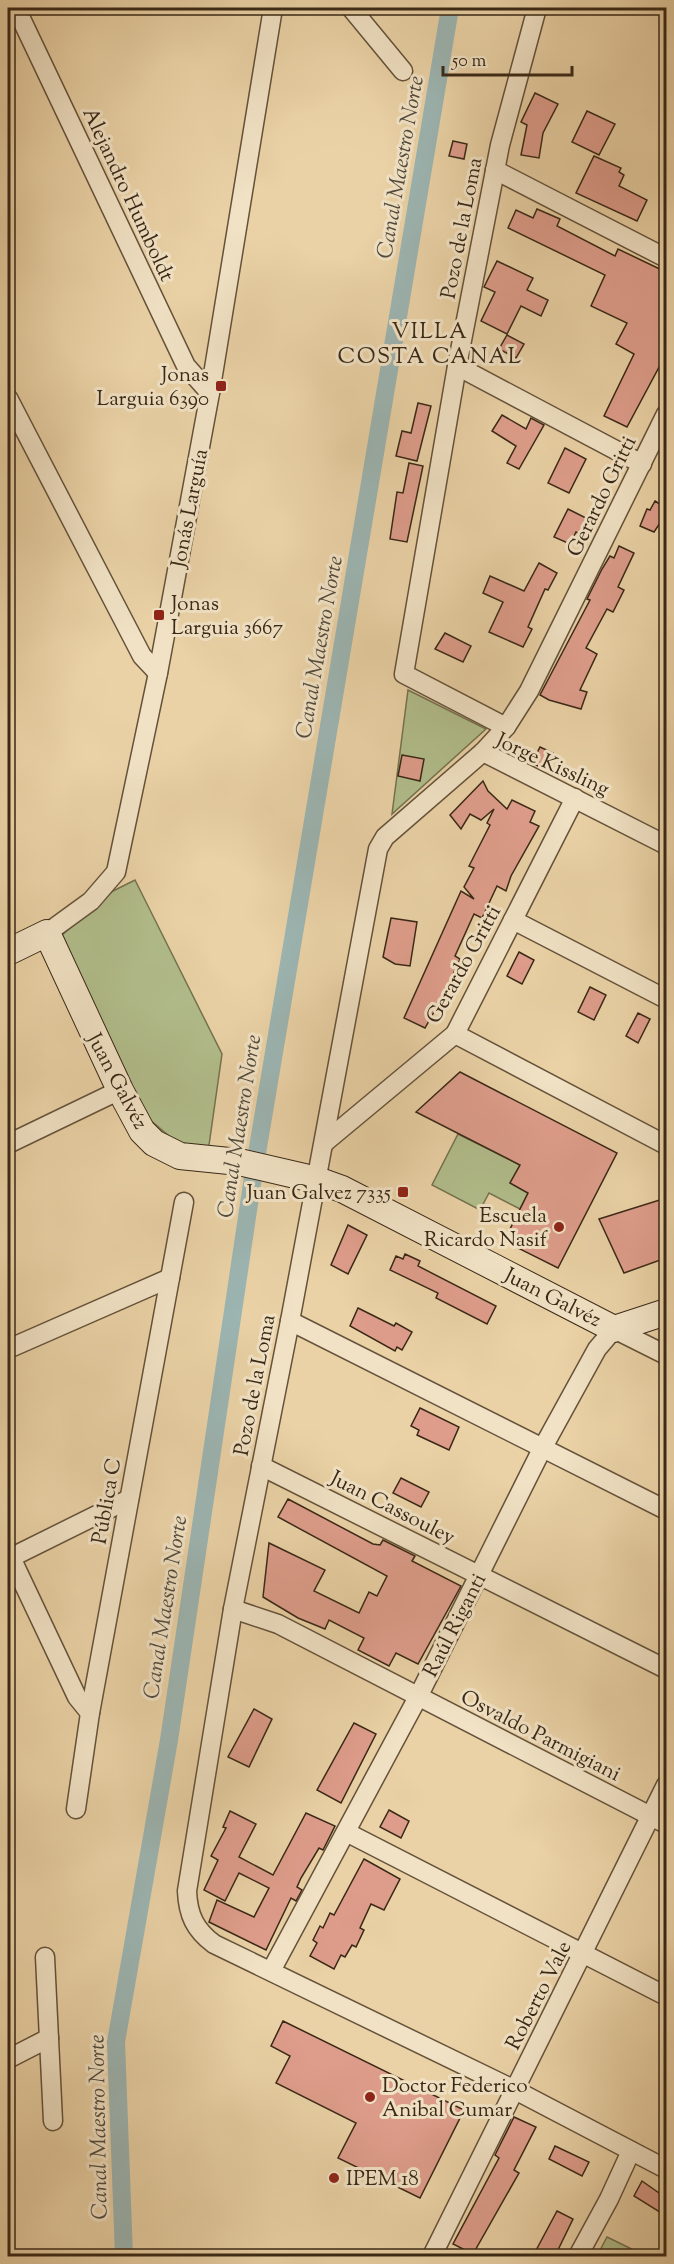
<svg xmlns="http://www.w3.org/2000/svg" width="674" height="2264" viewBox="0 0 674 2264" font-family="'Sorts Mill Goudy',serif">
<rect width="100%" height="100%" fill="#ead2a6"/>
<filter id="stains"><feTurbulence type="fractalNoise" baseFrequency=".00333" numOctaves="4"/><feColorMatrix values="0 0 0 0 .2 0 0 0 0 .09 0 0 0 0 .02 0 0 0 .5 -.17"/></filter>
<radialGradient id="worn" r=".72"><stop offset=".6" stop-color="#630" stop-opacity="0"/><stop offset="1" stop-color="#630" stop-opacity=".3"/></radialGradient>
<g fill="#b1bd8b" stroke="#757250" stroke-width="1.5">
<polygon points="408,690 486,729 392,814"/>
<polygon points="135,880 222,1054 208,1152 175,1141 142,1113 62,935 113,891"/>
<polygon points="458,1134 520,1165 510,1183 528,1193 520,1209 489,1193 480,1210 432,1185"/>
<polygon points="607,2237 646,2256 597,2256"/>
</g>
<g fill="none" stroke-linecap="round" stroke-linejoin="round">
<polyline stroke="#9cb5b2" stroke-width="18" points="124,2256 116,2042 169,1740 253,1177 450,8"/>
</g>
<g fill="#de9d8b" stroke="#392816" stroke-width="1.5">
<polygon points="535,93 558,104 543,133 539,158 521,155 527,125 521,122"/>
<polygon points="587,111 615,124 599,155 572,142"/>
<polygon points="453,141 467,144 464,159 449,156"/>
<polygon points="594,156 621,168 619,172 624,175 619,186 647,200 637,221 576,193"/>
<polygon points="537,209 560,219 557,226 615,256 618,249 666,272 666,354 627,427 604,416 634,354 616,344 627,323 591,306 605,275 508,228 516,210 533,218"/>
<polygon points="497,261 533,278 527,290 548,300 541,316 521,306 507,334 481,321 495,292 484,287"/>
<polygon points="507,335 524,344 516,358 499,349"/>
<polygon points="418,403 431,406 417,461 396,456 402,431 411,433"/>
<polygon points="502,415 526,429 531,418 544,425 519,469 507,463 516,446 492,431"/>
<polygon points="565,448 586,459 569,493 548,483"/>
<polygon points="409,463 423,466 407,542 390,539 397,492 403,493"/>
<polygon points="655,501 666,508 666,514 654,532 640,526 647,509 650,510"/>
<polygon points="568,509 592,521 584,536 576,532 570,544 554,537"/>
<polygon points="619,546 634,553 618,587 624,590 613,612 607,609 586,648 597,654 580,690 587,692 581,709 549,700 540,695 590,600 587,599 602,569 610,556 614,558"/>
<polygon points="539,563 557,573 548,590 545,589 528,627 532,629 523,647 489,632 503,602 483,593 490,576 524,591"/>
<polygon points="445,633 471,646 463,662 435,649"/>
<polygon points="540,747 553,753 544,769 532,763"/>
<polygon points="402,755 424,759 420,781 398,776"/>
<polygon points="483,781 488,791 507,809 512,800 535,811 530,822 539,826 511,876 506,891 497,886 482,918 474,914 455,956 460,959 444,994 425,1028 404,1018 461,891 474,899 464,887 474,868 469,866 490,825 487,823 494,809 481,820 470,814 461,829 450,815"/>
<polygon points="391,918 417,922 410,966 395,964 383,957"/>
<polygon points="519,952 534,960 522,984 507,976"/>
<polygon points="590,987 606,995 594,1020 578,1012"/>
<polygon points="638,1013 650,1019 638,1043 626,1036"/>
<polygon points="460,1072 617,1153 558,1268 504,1241 528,1193 510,1183 520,1165 416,1112"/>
<polygon points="666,1198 666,1258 624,1273 599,1219"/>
<polygon points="348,1225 367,1235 348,1274 331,1265"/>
<polygon points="405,1254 420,1261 418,1266 496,1306 487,1324 436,1298 438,1293 390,1270 396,1256 403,1259"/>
<polygon points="358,1308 394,1326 396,1323 412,1332 402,1350 397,1347 395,1351 350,1326"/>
<polygon points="420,1408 459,1427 449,1450 417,1435 419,1430 411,1426"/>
<polygon points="401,1478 429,1492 421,1507 393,1493"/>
<polygon points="288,1499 373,1544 380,1545 383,1540 415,1556 412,1561 461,1586 418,1664 396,1653 389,1666 358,1650 364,1638 329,1620 325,1629 298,1618 263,1597 269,1543 325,1570 314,1591 359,1613 369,1592 377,1596 387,1576 278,1517"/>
<polygon points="254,1709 272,1719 249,1767 228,1757"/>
<polygon points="354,1723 376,1734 341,1803 317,1790"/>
<polygon points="389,1810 409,1821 401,1838 380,1827"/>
<polygon points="230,1811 256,1824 239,1857 273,1875 306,1813 335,1826 323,1850 319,1848 301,1878 297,1887 302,1890 296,1901 291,1898 266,1950 209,1922 217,1900 254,1917 269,1888 239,1873 225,1901 204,1890 218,1860 211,1856 226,1828 223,1827"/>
<polygon points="364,1859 400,1879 384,1910 371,1904 360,1928 364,1930 356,1947 352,1945 345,1957 341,1955 334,1969 310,1956 317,1943 313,1940 320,1926 323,1928 330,1913 334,1915"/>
<polygon points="283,2021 464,2110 420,2198 338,2158 356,2123 276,2083 290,2056 271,2046"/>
<polygon points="514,2117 536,2127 514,2170 519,2173 473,2254 453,2244 499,2158 495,2155"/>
<polygon points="555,2146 589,2162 582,2176 549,2159"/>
<polygon points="642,2181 666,2198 666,2216 634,2196"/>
<polygon points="557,2211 573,2219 555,2256 533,2256"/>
</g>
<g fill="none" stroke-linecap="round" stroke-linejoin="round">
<g stroke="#65523a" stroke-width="21">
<g id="street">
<polyline points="16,8 186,366 210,393"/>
<polyline points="351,8 403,71"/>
<polyline points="495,170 666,258"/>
<polyline points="457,366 642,464"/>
<polyline points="8,398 142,656 158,673"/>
<path d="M666,414L529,691L506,727L483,752L385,837L378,849L290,1321L233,1609L187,1891C188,1915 195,1930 214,1944L515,2090L666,2169"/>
<polyline points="506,727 404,674 457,366 500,145 537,8"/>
<polyline points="483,752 666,845"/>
<polyline points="513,920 666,999"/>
<polyline points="47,933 91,901 116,872 158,673 210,393 273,8"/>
<polyline points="455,1034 666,1145"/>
<polyline points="324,1143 455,1034 575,798"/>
<polyline points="8,1144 120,1090"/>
<polyline points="290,1321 666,1510"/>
<polyline points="8,1349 170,1278"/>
<polyline points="261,1466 666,1669"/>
<polyline points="8,1551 77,1697 90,1713"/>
<polyline points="8,1559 129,1499"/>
<polyline points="233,1609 278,1624 666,1824"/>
<polyline points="76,1809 90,1713 184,1202"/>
<polyline points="346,1832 666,1996"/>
<polyline points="45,1957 53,2121"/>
<polyline points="271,1971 418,1697 542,1449 597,1349 614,1329 666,1355"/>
<polyline points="8,2059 49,2038"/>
<polyline points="432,2256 666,1785"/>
<polyline points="578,2256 609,2199 631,2151"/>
</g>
</g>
<g stroke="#392816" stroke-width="28">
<polyline id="secondary" points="8,952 47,933 120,1090 142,1131 154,1143 180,1156 239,1162 317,1180 342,1189 614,1329 666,1312"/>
</g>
<use href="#street" stroke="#f1e2c5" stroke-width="18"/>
<use href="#secondary" stroke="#f1e2c5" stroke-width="26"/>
</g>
<g fill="#8f2418" stroke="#f1e2c5" stroke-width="2">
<rect x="215" y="380" width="12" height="12" rx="3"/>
<rect x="153" y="609" width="12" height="12" rx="3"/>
<rect x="397" y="1186" width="12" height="12" rx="3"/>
<circle cx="559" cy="1227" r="6"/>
<circle cx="370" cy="2097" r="6"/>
<circle cx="334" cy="2178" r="6"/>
</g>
<g text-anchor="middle" stroke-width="6" stroke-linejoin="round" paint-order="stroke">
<g font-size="21" fill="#392816" stroke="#f1e2c5">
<text transform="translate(129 194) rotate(65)" y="7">Alejandro Humboldt</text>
<text transform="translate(461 228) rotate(-79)" y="7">Pozo de la Loma</text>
<text transform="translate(601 496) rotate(-64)" y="7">Gerardo Gritti</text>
<text transform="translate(189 508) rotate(-79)" y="7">Jonás Larguía</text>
<text transform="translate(553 764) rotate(25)" y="7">Jorge Kissling</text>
<text transform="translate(463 964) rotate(-61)" y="7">Gerardo Gritti</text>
<text transform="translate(118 1081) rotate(62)" y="7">Juan Galvéz</text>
<text transform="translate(553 1297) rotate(27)" y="7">Juan Galvéz</text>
<text transform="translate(254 1385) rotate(-79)" y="7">Pozo de la Loma</text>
<text transform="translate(106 1501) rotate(-80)" y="7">Pública C</text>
<text transform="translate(393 1507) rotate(27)" y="7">Juan Cassouley</text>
<text transform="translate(454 1625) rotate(-63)" y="7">Raúl Riganti</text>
<text transform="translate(541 1735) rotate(27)" y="7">Osvaldo Parmigiani</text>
<text transform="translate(538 1995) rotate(-63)" y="7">Roberto Vale</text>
</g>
<g font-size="21" fill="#392816" stroke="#f1e2c5" text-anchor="end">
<text x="209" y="381">Jonas<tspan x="209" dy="24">Larguia 6390</tspan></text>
<text x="171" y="610" text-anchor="start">Jonas<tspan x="171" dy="24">Larguia 3667</tspan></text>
<text x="391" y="1199">Juan Galvez 7335</text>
<text x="547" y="1222">Escuela<tspan x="547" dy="24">Ricardo Nasif</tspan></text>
<text x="382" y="2092" text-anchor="start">Doctor Federico<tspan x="382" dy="24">Anibal Cumar</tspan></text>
<text x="346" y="2185" text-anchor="start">IPEM 18</text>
</g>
<g font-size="22" font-style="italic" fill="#524b3d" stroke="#f1e2c5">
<text transform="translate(399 167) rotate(-80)" y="8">Canal Maestro Norte</text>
<text transform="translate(318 647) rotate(-80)" y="8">Canal Maestro Norte</text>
<text transform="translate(238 1126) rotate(-81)" y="8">Canal Maestro Norte</text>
<text transform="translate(164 1607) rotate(-81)" y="8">Canal Maestro Norte</text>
<text transform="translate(97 2127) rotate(-91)" y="8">Canal Maestro Norte</text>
</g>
<g font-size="22" letter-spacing="1.5" fill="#392816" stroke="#f1e2c5">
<text x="430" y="338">VILLA<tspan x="430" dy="25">COSTA CANAL</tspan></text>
</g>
</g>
<rect width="674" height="2264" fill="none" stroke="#ead2a6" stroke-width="30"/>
<rect x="9" y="9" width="656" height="2246" fill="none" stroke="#392816" stroke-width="3"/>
<rect x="15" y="15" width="644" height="2234" fill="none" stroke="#392816" stroke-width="1.5"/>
<path d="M443 66v9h129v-9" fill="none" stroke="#392816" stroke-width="3"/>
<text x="452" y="66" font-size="18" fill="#392816" stroke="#f1e2c5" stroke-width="4.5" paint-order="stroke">50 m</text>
<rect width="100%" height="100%" filter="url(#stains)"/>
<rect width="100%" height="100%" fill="url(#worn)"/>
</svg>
